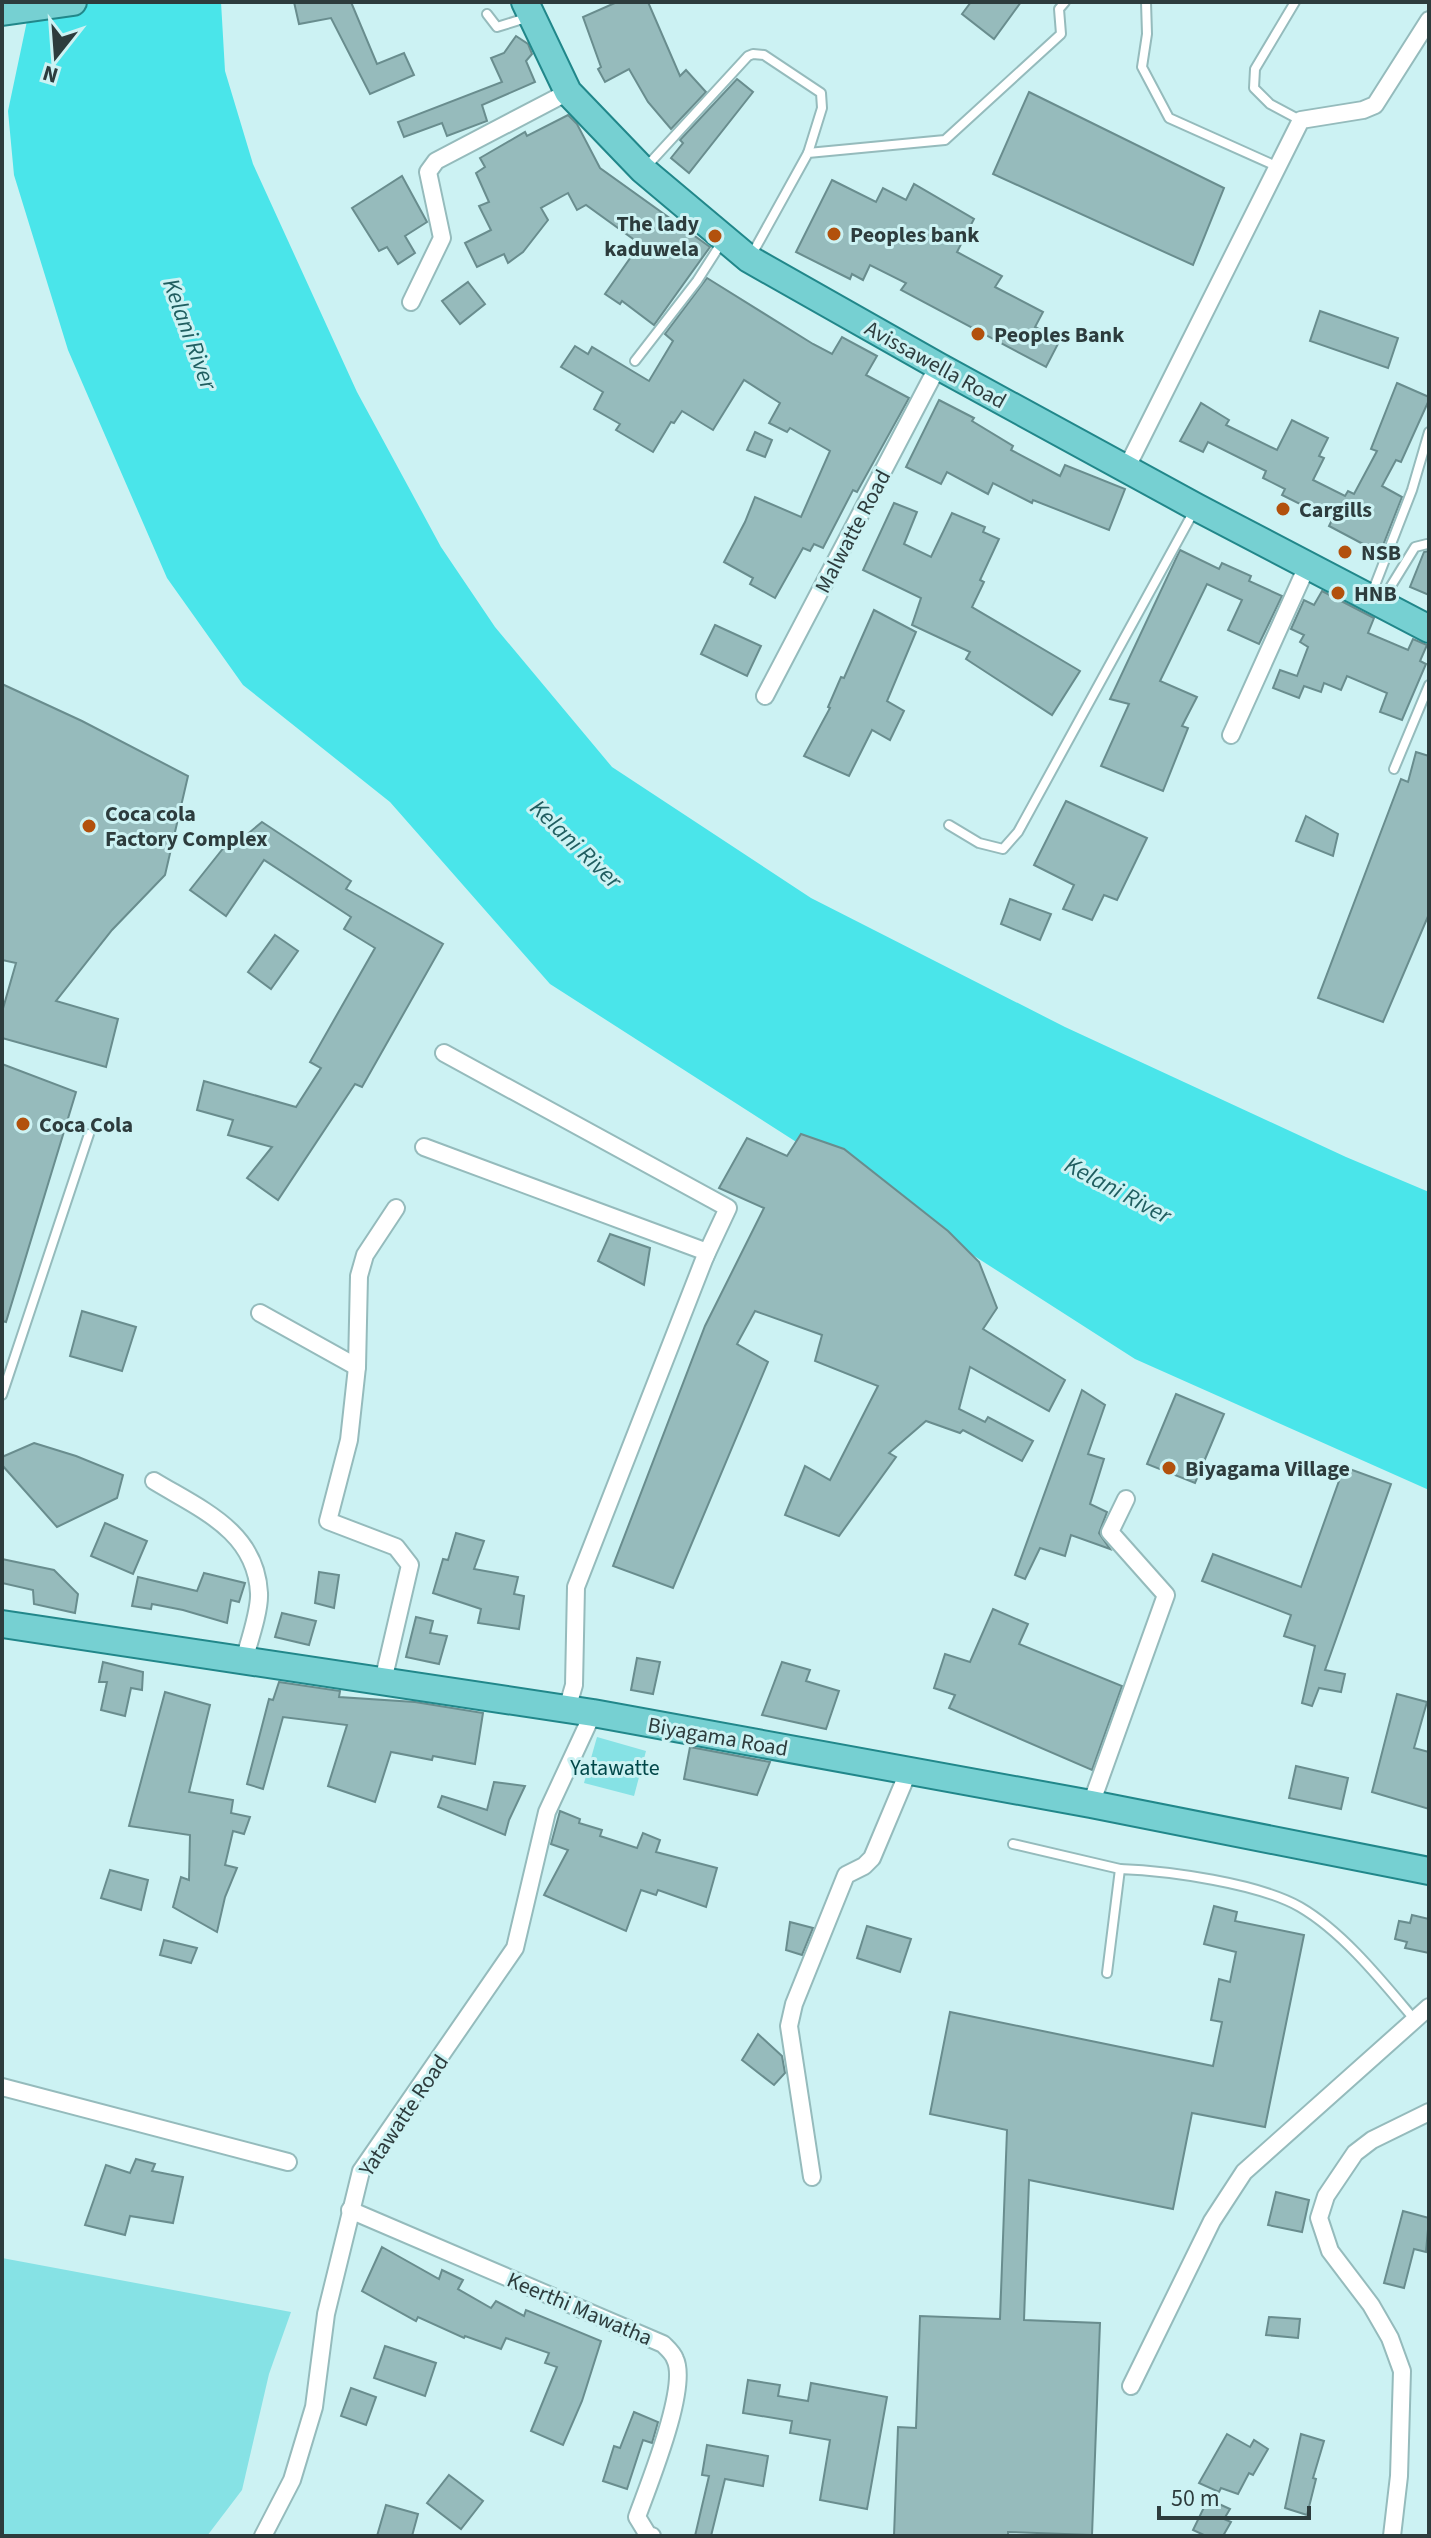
<svg xmlns="http://www.w3.org/2000/svg" width="1431" height="2538" viewBox="0 0 1431 2538" font-family="'Source Sans 3',sans-serif">
<rect width="100%" height="100%" fill="#ccf2f3"/>
<g fill="#86e2e5">
<polygon points="597,1737 646,1751 634,1796 584,1783"/>
<polygon points="2,2258 291,2312 269,2374 242,2490 207,2536 2,2536"/>
</g>
<polygon fill="#4ae5ea" points="31,2 221,2 225,71 253,164 357,392 441,547 495,627 612,767 811,898 1065,1027 1346,1157 1429,1192 1429,1490 1135,1359 550,984 390,802 243,685 167,578 68,350 14,175 8,111"/>
<g fill="#96bbbc" stroke="#698d8e" stroke-width="2">
<polygon points="294,2 351,2 377,64 404,53 414,75 370,94 331,18 299,24"/>
<polygon points="617,2 648,2 680,76 686,70 706,92 671,129 648,102 629,69 605,82 598,69 601,67 583,17"/>
<polygon points="971,2 1021,2 994,39 962,14"/>
<polygon points="516,36 528,44 532,54 526,61 535,82 482,105 487,121 447,136 442,123 404,137 398,122 502,82 491,58 504,53"/>
<polygon points="737,79 753,92 689,173 671,158 683,143 680,140"/>
<polygon points="1029,92 1224,188 1193,265 993,174"/>
<polygon points="568,115 577,124 600,168 710,247 654,325 622,301 620,304 605,294 640,244 586,205 577,210 568,193 541,208 548,220 523,252 508,263 504,254 477,267 465,243 491,230 479,206 489,202 476,173 485,167 480,158 525,132 527,136"/>
<polygon points="402,176 427,222 405,236 415,253 398,264 387,247 379,251 352,208"/>
<polygon points="832,180 876,202 883,188 906,200 914,184 974,219 957,252 1002,276 995,287 1043,312 1035,327 1060,340 1046,367 901,290 906,283 870,265 863,280 852,274 850,279 796,252"/>
<polygon points="707,278 813,344 832,354 842,337 877,356 866,375 909,398 857,492 853,490 823,548 814,544 810,551 803,548 775,598 750,584 753,578 724,562 745,522 755,497 801,517 830,451 790,428 787,432 769,423 780,403 744,380 713,430 682,411 674,423 671,422 653,452 616,430 620,424 594,409 603,392 561,367 575,346 588,354 592,347 649,381 673,341 665,334"/>
<polygon points="468,282 485,304 460,324 442,301"/>
<polygon points="1320,311 1398,338 1388,368 1310,341"/>
<polygon points="1397,383 1429,397 1429,400 1401,462 1396,460 1382,486 1402,497 1380,553 1329,526 1332,520 1282,495 1285,489 1263,478 1266,471 1208,442 1203,452 1180,441 1201,403 1229,420 1226,425 1277,450 1292,420 1328,438 1319,456 1324,458 1313,480 1345,496 1348,491 1354,494 1377,451 1371,449"/>
<polygon points="939,400 974,418 972,421 1013,446 1011,450 1060,476 1065,465 1125,489 1109,530 1033,500 1032,503 993,483 988,494 947,472 941,484 906,467"/>
<polygon points="755,432 772,440 765,457 747,450"/>
<polygon points="894,503 917,512 904,544 931,557 952,513 985,527 983,532 999,539 980,580 984,582 972,607 1080,671 1052,715 966,659 970,652 912,625 921,598 863,570"/>
<polygon points="1180,550 1219,569 1222,563 1251,576 1249,581 1282,596 1259,644 1228,630 1242,600 1207,584 1160,681 1197,697 1182,726 1188,728 1163,791 1101,766 1129,704 1110,699"/>
<polygon points="1429,551 1429,595 1410,587 1424,552"/>
<polygon points="1322,591 1374,618 1368,633 1408,650 1413,639 1427,645 1420,661 1426,664 1402,720 1380,712 1387,693 1347,676 1341,690 1324,683 1321,692 1304,686 1299,698 1273,688 1280,670 1297,676 1308,647 1300,642 1304,635 1291,629 1304,600 1314,605"/>
<polygon points="874,610 916,632 887,701 904,711 890,740 872,730 849,776 804,756 830,708 828,707 841,677 844,678"/>
<polygon points="715,625 761,646 747,676 701,654"/>
<polygon points="2,684 82,721 188,776 165,875 112,930 56,1001 118,1019 106,1067 2,1038 2,1012 16,963 2,960"/>
<polygon points="1416,752 1429,756 1429,914 1383,1022 1318,998 1401,779 1408,782"/>
<polygon points="1066,801 1147,838 1117,900 1104,895 1092,920 1063,909 1074,885 1034,865"/>
<polygon points="1306,816 1338,834 1333,856 1296,841"/>
<polygon points="262,822 351,881 346,889 443,944 362,1087 355,1084 278,1200 247,1178 272,1147 228,1135 233,1120 197,1110 204,1081 296,1107 321,1068 310,1062 375,948 344,929 351,917 264,860 226,916 190,890 225,846 232,847"/>
<polygon points="1010,899 1051,914 1040,940 1001,924"/>
<polygon points="275,935 298,951 271,989 248,972"/>
<polygon points="2,1064 76,1092 6,1322 2,1321"/>
<polygon points="801,1134 844,1149 948,1231 979,1262 997,1308 983,1329 1065,1380 1049,1411 970,1367 959,1409 985,1422 988,1417 1033,1441 1022,1461 963,1430 960,1433 926,1421 889,1453 896,1457 839,1536 785,1515 805,1466 830,1480 878,1386 815,1361 822,1335 755,1311 737,1344 768,1362 673,1588 613,1566 705,1326 764,1208 719,1188 747,1138 787,1156"/>
<polygon points="610,1234 650,1248 644,1285 598,1261"/>
<polygon points="82,1311 136,1327 122,1371 70,1356"/>
<polygon points="1082,1390 1105,1405 1088,1454 1104,1459 1090,1504 1107,1512 1099,1533 1110,1549 1071,1535 1065,1556 1040,1548 1025,1579 1015,1575"/>
<polygon points="1176,1394 1224,1414 1195,1483 1147,1464"/>
<polygon points="34,1443 76,1456 123,1475 117,1498 57,1527 2,1465 2,1457"/>
<polygon points="1344,1467 1391,1484 1325,1670 1345,1674 1341,1692 1319,1688 1312,1706 1302,1703 1315,1646 1284,1636 1291,1615 1202,1581 1213,1554 1301,1587"/>
<polygon points="105,1523 147,1541 133,1574 91,1556"/>
<polygon points="456,1533 484,1541 474,1569 518,1577 514,1594 524,1596 519,1629 478,1623 481,1609 433,1593 443,1559 448,1560"/>
<polygon points="2,1559 54,1570 78,1594 75,1613 34,1604 33,1590 2,1583"/>
<polygon points="319,1572 339,1575 334,1608 315,1603"/>
<polygon points="204,1573 245,1583 239,1602 231,1600 227,1623 183,1610 152,1604 151,1609 132,1606 138,1577 197,1591"/>
<polygon points="993,1609 1028,1624 1019,1644 1122,1686 1092,1770 949,1708 955,1695 934,1688 945,1654 970,1662"/>
<polygon points="282,1613 316,1621 309,1645 275,1637"/>
<polygon points="416,1617 433,1621 430,1633 447,1636 439,1664 406,1657"/>
<polygon points="637,1658 660,1662 653,1694 631,1690"/>
<polygon points="103,1662 143,1672 142,1690 131,1688 125,1716 101,1710 107,1682 99,1682"/>
<polygon points="782,1662 810,1670 806,1681 839,1691 826,1729 762,1715"/>
<polygon points="279,1682 340,1691 339,1697 415,1702 483,1713 475,1764 433,1756 432,1760 391,1752 375,1802 328,1786 347,1725 283,1717 263,1789 247,1784 269,1699 273,1700"/>
<polygon points="165,1692 210,1705 189,1792 233,1800 231,1813 250,1817 244,1834 233,1831 225,1865 237,1868 225,1897 217,1932 173,1907 181,1877 189,1880 190,1835 129,1826"/>
<polygon points="1397,1694 1427,1702 1414,1748 1429,1752 1429,1809 1372,1792"/>
<polygon points="690,1747 770,1762 757,1795 684,1779"/>
<polygon points="1296,1766 1348,1778 1341,1809 1289,1798"/>
<polygon points="494,1782 525,1786 509,1820 505,1835 438,1807 442,1796 487,1810"/>
<polygon points="560,1811 580,1819 579,1823 602,1830 600,1836 637,1848 643,1833 660,1840 656,1852 717,1868 706,1907 658,1890 656,1895 641,1890 626,1931 544,1895 568,1850 551,1844"/>
<polygon points="110,1870 148,1880 141,1910 101,1898"/>
<polygon points="1214,1906 1237,1912 1235,1921 1304,1935 1265,2127 1192,2113 1173,2209 1029,2180 1024,2320 1100,2323 1092,2535 1008,2532 1008,2536 894,2536 898,2427 916,2428 920,2316 1000,2319 1007,2130 930,2114 950,2012 1213,2066 1222,2022 1211,2020 1219,1979 1230,1982 1236,1952 1204,1944"/>
<polygon points="1412,1915 1429,1919 1429,1953 1405,1948 1407,1942 1395,1939 1399,1921 1410,1923"/>
<polygon points="790,1922 813,1928 802,1955 786,1950"/>
<polygon points="867,1926 911,1939 900,1972 857,1958"/>
<polygon points="164,1940 197,1948 191,1963 160,1955"/>
<polygon points="758,2034 782,2056 785,2073 774,2085 742,2060"/>
<polygon points="136,2159 155,2164 152,2171 183,2177 173,2223 130,2216 125,2235 85,2225 106,2165 130,2173"/>
<polygon points="1276,2192 1309,2200 1302,2232 1268,2225"/>
<polygon points="1403,2211 1429,2218 1426,2252 1414,2249 1404,2288 1384,2283"/>
<polygon points="382,2247 439,2279 442,2270 463,2280 458,2289 491,2308 496,2301 524,2316 526,2310 601,2341 582,2401 563,2445 531,2431 557,2367 545,2363 549,2353 506,2338 501,2349 465,2336 464,2338 418,2317 416,2321 362,2291"/>
<polygon points="1269,2317 1300,2319 1298,2338 1266,2335"/>
<polygon points="385,2346 436,2363 425,2396 374,2378"/>
<polygon points="748,2380 780,2385 778,2396 808,2401 811,2383 887,2397 867,2509 820,2500 830,2440 790,2433 792,2421 743,2413"/>
<polygon points="351,2388 376,2397 366,2425 341,2416"/>
<polygon points="634,2412 658,2422 652,2443 643,2440 627,2489 603,2481 614,2446 620,2448"/>
<polygon points="1227,2434 1250,2447 1254,2440 1268,2449 1253,2475 1249,2473 1238,2494 1221,2488 1219,2492 1199,2483"/>
<polygon points="1301,2434 1324,2441 1313,2478 1316,2479 1307,2515 1285,2508"/>
<polygon points="707,2445 768,2456 763,2486 725,2479 711,2536 695,2536 709,2476 702,2475"/>
<polygon points="449,2475 483,2501 461,2529 427,2503"/>
<polygon points="1208,2499 1230,2509 1224,2519 1231,2522 1223,2536 1206,2536 1193,2530"/>
<polygon points="386,2505 418,2514 412,2536 377,2536"/>
</g>
<g fill="none" stroke-linecap="round" stroke-linejoin="round">
<g stroke="#95bbbc" stroke-width="12">
<g id="service">
<polyline points="1146,2 1147,34 1142,67 1169,118 1276,166"/>
<polyline points="1295,2 1255,69 1254,88 1270,104 1300,120"/>
<polyline points="487,14 497,27 526,18"/>
<polyline points="646,167 748,56 753,54 764,55 821,93 822,108 808,153"/>
<polyline points="751,256 808,153 945,140 1061,34 1059,9 1065,2"/>
<polyline points="635,361 697,281 722,242"/>
<polyline points="1372,593 1412,490 1429,432"/>
<polyline points="1383,599 1415,547 1427,544"/>
<polyline points="1394,769 1429,685"/>
<polyline points="949,825 979,843 1003,849 1018,832 1194,511"/>
<polyline points="2,1395 89,1134"/>
<polyline points="1013,1844 1120,1869"/>
<path d="M1107,1973L1120,1869C1169,1871 1258,1883 1300,1907C1343,1932 1382,1981 1414,2019"/>
</g>
</g>
<g stroke="#95bbbc" stroke-width="20">
<g id="minor">
<polyline points="411,302 442,238 428,172 436,161 568,92"/>
<polyline points="1126,469 1301,120 1363,110 1375,105 1429,20"/>
<polyline points="765,696 938,366"/>
<polyline points="1231,735 1308,564"/>
<polyline points="444,1053 728,1208 705,1257"/>
<polyline points="424,1147 707,1252 576,1587 574,1685 567,1709"/>
<polyline points="260,1313 357,1367"/>
<path d="M154,1481C200,1509 256,1531 259,1593C260,1611 249,1642 244,1660"/>
<polyline points="383,1681 410,1565 396,1547 328,1521 349,1440 357,1367 359,1276 365,1255 396,1208"/>
<polyline points="1091,1804 1166,1595 1110,1532 1126,1499"/>
<polyline points="2,2087 288,2162"/>
<polyline points="812,2177 789,2026 794,2004 846,1875 864,1866 872,1858 909,1770"/>
<path d="M350,2210L663,2344C667,2348 673,2353 675,2359C689,2387 648,2486 637,2517L648,2535L652,2536"/>
<polyline points="1131,2386 1212,2221 1244,2172 1429,2007"/>
<polyline points="263,2536 292,2480 314,2407 326,2314 361,2171 515,1948 547,1812 593,1713"/>
<polyline points="1392,2536 1399,2476 1402,2371 1390,2338 1371,2305 1330,2251 1319,2218 1326,2196 1355,2153 1372,2140 1429,2112"/>
</g>
</g>
<g stroke="#21878a" stroke-width="30">
<g id="primary">
<polyline points="525,2 568,92 643,170 749,259 938,366 1196,507 1429,629"/>
<polyline points="2,12 73,2"/>
<polyline points="2,1624 593,1713 1091,1804 1429,1871"/>
</g>
</g>
<use href="#service" stroke="#fff" stroke-width="8"/>
<use href="#minor" stroke="#fff" stroke-width="16"/>
<use href="#primary" stroke="#76d0d2" stroke-width="26"/>
</g>
<g fill="#b2510d" stroke="#ccf2f3" stroke-width="3">
<circle cx="834" cy="234" r="8"/>
<circle cx="715" cy="236" r="8"/>
<circle cx="978" cy="334" r="8"/>
<circle cx="1283" cy="509" r="8"/>
<circle cx="1345" cy="552" r="8"/>
<circle cx="1338" cy="593" r="8"/>
<circle cx="89" cy="826" r="8"/>
<circle cx="23" cy="1124" r="8"/>
<circle cx="1169" cy="1468" r="8"/>
</g>
<g text-anchor="middle" stroke-width="6" stroke-linejoin="round" paint-order="stroke">
<g font-size="22" font-weight="bold" fill="#2d3c3d" stroke="#ccf2f3" text-anchor="start">
<text x="699" y="231" text-anchor="end">The lady<tspan x="699" dy="25">kaduwela</tspan></text>
<text x="850" y="242">Peoples bank</text>
<text x="994" y="342">Peoples Bank</text>
<text x="1299" y="517">Cargills</text>
<text x="1361" y="560">NSB</text>
<text x="1354" y="601">HNB</text>
<text x="105" y="821">Coca cola<tspan x="105" dy="25">Factory Complex</tspan></text>
<text x="39" y="1132">Coca Cola</text>
<text x="1185" y="1476">Biyagama Village</text>
</g>
<g font-size="22" fill="#2d3c3d" stroke="#ccf2f3">
<text transform="translate(936 364) rotate(29)" y="8">Avissawella Road</text>
<text transform="translate(852 531) rotate(-62)" y="8">Malwatte Road</text>
<text transform="translate(718 1736) rotate(10)" y="8">Biyagama Road</text>
<text transform="translate(403 2115) rotate(-56)" y="8">Yatawatte Road</text>
<text transform="translate(580 2308) rotate(23)" y="8">Keerthi Mawatha</text>
</g>
<g font-size="22" fill="#004749" stroke="#ccf2f3">
<text x="615" y="1775">Yatawatte</text>
</g>
<g font-size="24" font-style="italic" fill="#205e60" stroke="#ccf2f3">
<text transform="translate(190 334) rotate(70)" y="8">Kelani River</text>
<text transform="translate(576 844) rotate(44)" y="8">Kelani River</text>
<text transform="translate(1118 1190) rotate(28)" y="8">Kelani River</text>
</g>
</g>
<rect width="1431" height="2538" fill="none" stroke="#2d3c3d" stroke-width="8"/>
<g transform="translate(56 56) rotate(197)" stroke="#ccf2f3" stroke-width="6" paint-order="stroke">
<path d="M0-6L14 30L0 20L-14 30Z" fill="#2d3c3d"/>
<text y="-12" font-size="22" font-weight="bold" text-anchor="middle" fill="#2d3c3d">N</text>
</g>
<path d="M1159 2506v12h150v-12" fill="none" stroke="#2d3c3d" stroke-width="4"/>
<text x="1171" y="2506" font-size="24" fill="#2d3c3d" stroke="#ccf2f3" stroke-width="6" paint-order="stroke">50 m</text>
</svg>
